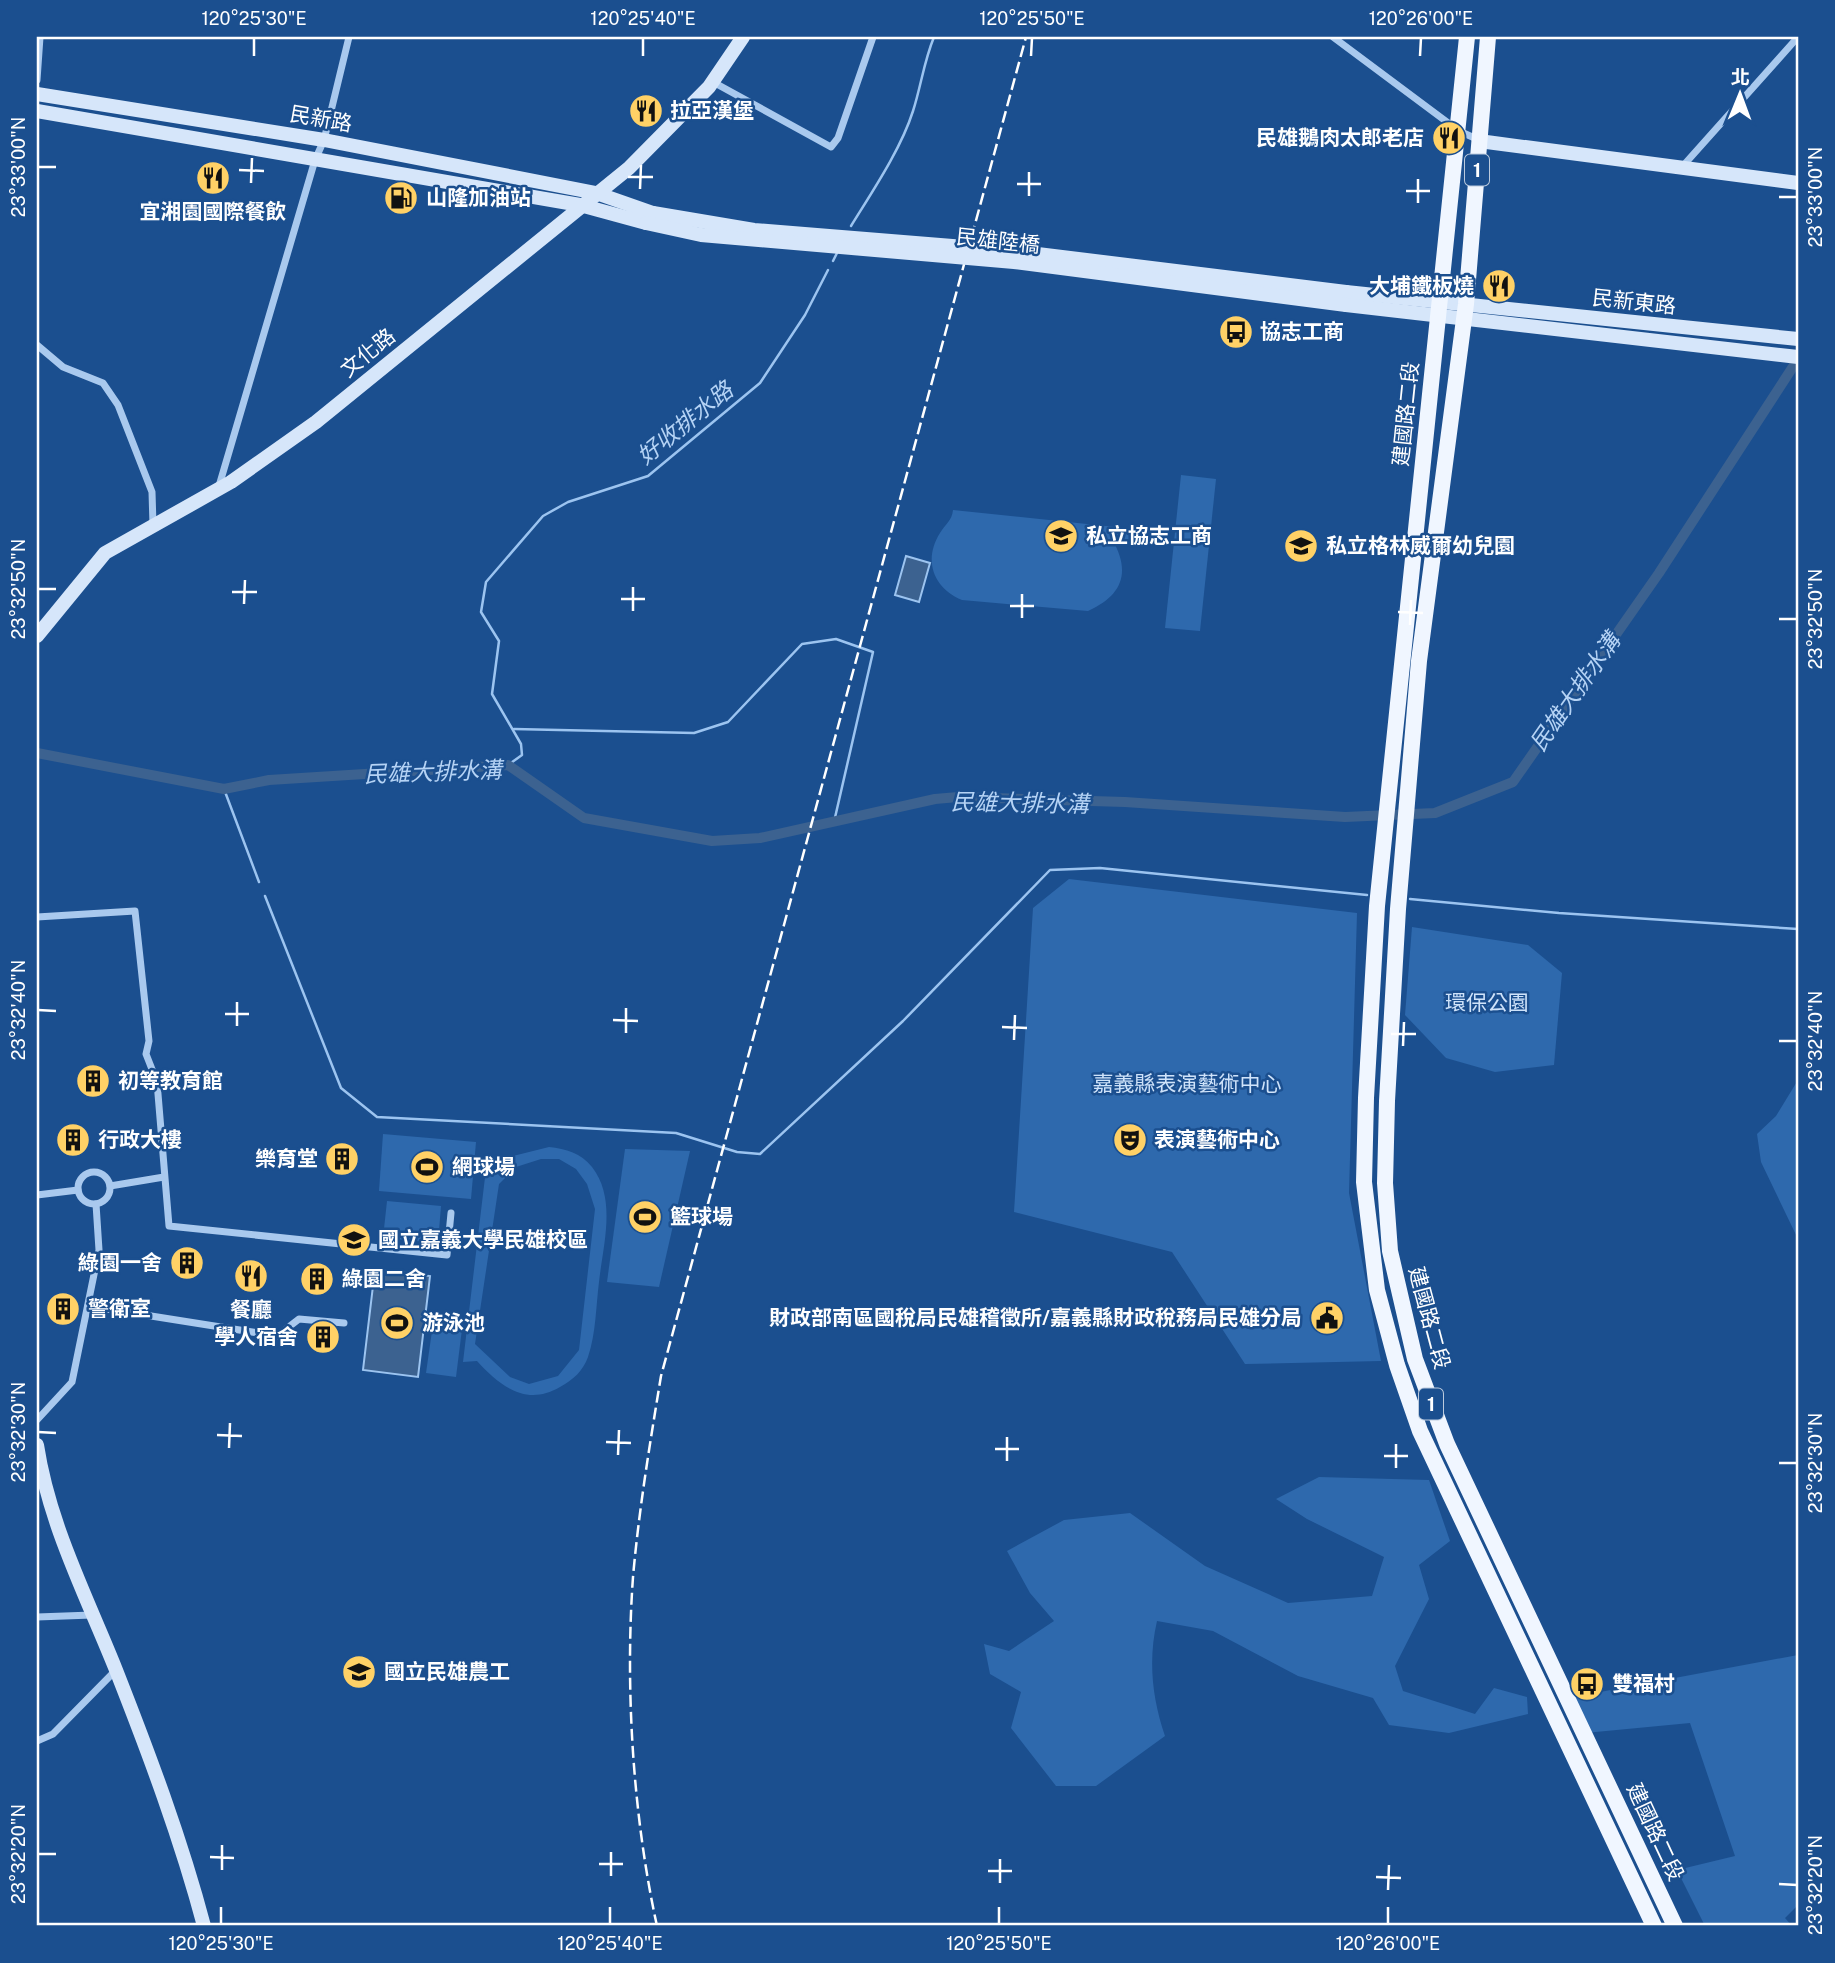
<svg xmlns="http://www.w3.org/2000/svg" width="1835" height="1963" viewBox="0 0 1835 1963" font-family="'Public Sans','Noto Sans TC',sans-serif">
<rect width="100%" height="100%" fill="#1b4f8f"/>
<g fill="#2e69ad" fill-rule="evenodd">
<polygon points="1181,475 1216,479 1200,631 1165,628"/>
<path d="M953,510L1134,529V540L1112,539C1131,572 1123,595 1088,611L962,600C933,588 923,560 940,533C945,524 952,521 953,510Z"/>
<polygon points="1069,879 1357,913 1349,1193 1381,1361 1245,1364 1172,1252 1014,1212 1033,908"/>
<polygon points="1412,927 1528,945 1562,973 1554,1065 1495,1072 1446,1058 1405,1015"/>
<polygon points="1798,1080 1798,1239 1761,1162 1757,1134 1776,1116"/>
<polygon points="383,1134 476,1142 471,1199 379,1191"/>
<path d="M549,1147C566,1149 581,1153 592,1167C617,1199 603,1245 599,1282C596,1305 596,1334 588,1357C583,1371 573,1380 560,1387C526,1407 500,1386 477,1361L463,1362L486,1169L497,1171L513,1156ZM541,1159H559L576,1169L587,1184L595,1209L579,1350L558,1376L529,1384L510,1377L475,1344L499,1184L516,1167Z"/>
<polygon points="625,1149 690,1151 659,1287 607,1282"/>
<polygon points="387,1201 441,1206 438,1243 383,1238"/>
<polygon points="434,1317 463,1321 456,1377 426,1373"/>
<path d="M1319,1477L1429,1480L1450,1541L1419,1565L1429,1599L1395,1666L1403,1691L1475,1714L1494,1688L1527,1697L1528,1714L1449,1733L1389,1725L1373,1698L1298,1676L1213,1631L1157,1621C1148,1660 1152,1698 1165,1736L1096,1786H1056L1011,1728L1021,1692L990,1674L984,1644L1009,1651L1054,1621L1030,1593L1007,1551L1064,1520L1130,1513L1205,1566L1288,1603L1372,1596L1384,1557L1307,1519L1276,1499Z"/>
<polygon points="1798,1655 1798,1905 1785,1918 1792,1926 1705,1926 1677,1870 1735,1856 1690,1723 1585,1733 1568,1698"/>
</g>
<g fill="#3c6290" stroke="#9cc4f0" stroke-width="2">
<polygon points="906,556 930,563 919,602 895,595"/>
<polygon points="375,1269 430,1276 418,1377 363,1370"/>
</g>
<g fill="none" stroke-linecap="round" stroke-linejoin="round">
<g stroke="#9cc4f0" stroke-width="2.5">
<path d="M851,226C872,192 901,149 913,111C921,86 924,61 934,37"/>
<polyline points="833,261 837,253"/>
<polyline points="514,729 694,733 728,722 802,644 836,639 873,652 834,822"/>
<polyline points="508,765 522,755 521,744 492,694 499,641 481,612 486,582 543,516 568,502 648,476 760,383 805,315 828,270"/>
<polyline points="224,789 259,882"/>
<polyline points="265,896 341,1088 377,1117 676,1133 737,1152 760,1154 903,1021 1050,870 1100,868 1367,895"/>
<polyline points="1410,899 1559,913 1798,929"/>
</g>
<polyline stroke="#3c6290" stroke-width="10" points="37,753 224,789 269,780 508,765 584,818 712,841 760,838 935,799 958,797 1125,802 1345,817 1435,813 1513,782 1659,573 1798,359"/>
<g stroke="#a9c9ee" stroke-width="7">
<polyline points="1333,37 1459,131 1479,140"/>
<polyline points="37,80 40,37"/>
<polyline points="713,82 831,147 838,138 873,37"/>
<polyline points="1682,167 1798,37"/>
<polyline points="37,345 63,367 103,383 118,405 152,492 153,525"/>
<polyline points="219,486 315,160 324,140 349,37"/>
<polyline points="37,917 135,911 149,1041 146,1054 157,1082 169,1226 447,1255 451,1213"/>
<circle cx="94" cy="1188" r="16"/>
<polyline points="110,1186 164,1177"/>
<polyline points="37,1195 78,1190"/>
<polyline points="88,1306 277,1336 299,1319 344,1323"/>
<polyline points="37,1420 72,1382 99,1250 96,1204"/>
<polyline points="37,1617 92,1615"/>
<polyline points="37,1741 53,1734 116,1670"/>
</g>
<g stroke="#d6e6fa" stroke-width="14">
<polyline points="37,94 324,140 596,193 653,213"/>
<polyline points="37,111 580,205 646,223"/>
<polyline points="1479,141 1798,183"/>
<polyline points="1346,292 1798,339"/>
<polyline points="1346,305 1798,357"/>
<polyline points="37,636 105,553 231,482 316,422 629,168 709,87 743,37"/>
<path d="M37,1445C49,1524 86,1595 116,1670C149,1754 181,1839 204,1926"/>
</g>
<g stroke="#f0f6ff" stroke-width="16">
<polyline points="1467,37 1377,906 1366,1098 1364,1182 1377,1290 1397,1365 1420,1431 1654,1926"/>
<polyline points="1488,37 1466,304 1419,661 1398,909 1387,1101 1385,1183 1390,1251 1415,1359 1447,1444 1675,1926"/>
</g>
<path stroke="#fff" stroke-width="2.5" stroke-dasharray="12 5" stroke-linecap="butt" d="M657,1926C633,1817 625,1688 633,1577C639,1509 650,1443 661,1376L1026,37"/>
<g stroke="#d6e6fa" stroke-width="14">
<polyline points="653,213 754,230 1014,251 1346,292"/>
<polyline points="646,223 701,235 1014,262 1346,305"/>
</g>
</g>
<path fill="none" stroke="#fff" stroke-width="2.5" d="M254,56V38M643,56V38M1031,56L1032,38M1420,56L1421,38M38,167H56M239,170L264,171M628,177H653M251,183L252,158M1017,184H1041M640,189L641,165M1406,191H1430M1029,196V172M1779,197H1797M1418,203V179M38,589H56M232,592H257M621,599H645M244,604L245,580M1010,606H1034M633,611V587M1398,612L1423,613M1022,618V594M1779,619H1797M1410,625L1411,600M38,1010L56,1011M225,1014H249M613,1020L638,1021M237,1026V1002M1002,1027L1027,1028M626,1033V1008M1391,1034H1416M1014,1040L1015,1015M1779,1041H1797M1403,1046L1404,1022M38,1432L56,1433M217,1435L242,1436M606,1442L631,1443M229,1448L230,1423M995,1449H1019M618,1455L619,1430M1384,1456H1408M1007,1461V1437M1779,1463H1797M1396,1468V1444M38,1854H56M210,1857L234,1858M599,1864H623M222,1870V1845M988,1871H1012M611,1876V1852M1376,1877L1401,1878M1000,1883V1859M1779,1884L1797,1885M1388,1890L1389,1865M221,1924V1907M610,1924V1907M999,1924V1907M1388,1924V1907"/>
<defs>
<g id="restaurant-disc" transform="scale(1.75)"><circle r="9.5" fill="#ffd166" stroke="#1b4f8f"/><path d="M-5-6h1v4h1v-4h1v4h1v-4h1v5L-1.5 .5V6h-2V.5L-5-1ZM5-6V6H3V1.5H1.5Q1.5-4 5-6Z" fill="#111"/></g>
<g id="fuel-disc" transform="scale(1.75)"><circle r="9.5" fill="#ffd166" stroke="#1b4f8f"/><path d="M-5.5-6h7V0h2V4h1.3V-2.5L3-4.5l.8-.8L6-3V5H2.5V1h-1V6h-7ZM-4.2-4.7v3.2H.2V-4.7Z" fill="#111"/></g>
<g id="bus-disc" transform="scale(1.75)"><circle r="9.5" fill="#ffd166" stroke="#1b4f8f"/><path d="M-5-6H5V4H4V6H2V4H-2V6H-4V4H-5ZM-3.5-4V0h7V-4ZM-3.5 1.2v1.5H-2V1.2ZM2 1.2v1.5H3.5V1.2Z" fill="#111"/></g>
<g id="school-disc" transform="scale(1.75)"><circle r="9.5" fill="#ffd166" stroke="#1b4f8f"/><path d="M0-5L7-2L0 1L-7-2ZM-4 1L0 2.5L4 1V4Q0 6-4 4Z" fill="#111"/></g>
<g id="building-disc" transform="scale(1.75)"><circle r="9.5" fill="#ffd166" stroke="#1b4f8f"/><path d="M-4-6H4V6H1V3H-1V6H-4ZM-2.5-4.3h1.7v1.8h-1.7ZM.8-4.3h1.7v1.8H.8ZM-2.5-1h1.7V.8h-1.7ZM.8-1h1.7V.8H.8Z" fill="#111"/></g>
<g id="theatre-disc" transform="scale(1.75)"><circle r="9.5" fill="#ffd166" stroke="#1b4f8f"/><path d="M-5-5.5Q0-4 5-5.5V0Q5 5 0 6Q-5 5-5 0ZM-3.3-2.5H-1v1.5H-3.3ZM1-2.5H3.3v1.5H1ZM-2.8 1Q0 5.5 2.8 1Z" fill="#111"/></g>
<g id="stadium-disc" transform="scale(1.75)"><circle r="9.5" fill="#ffd166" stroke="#1b4f8f"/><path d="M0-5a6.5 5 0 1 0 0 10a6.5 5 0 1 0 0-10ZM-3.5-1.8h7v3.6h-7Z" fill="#111"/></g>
<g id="university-disc" transform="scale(1.75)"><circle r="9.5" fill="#ffd166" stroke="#1b4f8f"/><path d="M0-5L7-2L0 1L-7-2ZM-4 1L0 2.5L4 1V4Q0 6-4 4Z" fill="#111"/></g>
<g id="civic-disc" transform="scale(1.75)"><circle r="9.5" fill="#ffd166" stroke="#1b4f8f"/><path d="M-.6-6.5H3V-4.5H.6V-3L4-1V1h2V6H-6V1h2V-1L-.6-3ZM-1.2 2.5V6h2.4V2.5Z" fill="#111"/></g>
</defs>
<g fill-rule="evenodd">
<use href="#restaurant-disc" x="646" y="111"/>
<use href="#restaurant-disc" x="1449" y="138"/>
<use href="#restaurant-disc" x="213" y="178"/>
<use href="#fuel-disc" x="401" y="198"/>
<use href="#restaurant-disc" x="1499" y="286"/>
<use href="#bus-disc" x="1236" y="332"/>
<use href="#school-disc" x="1061" y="536"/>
<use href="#school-disc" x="1301" y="546"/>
<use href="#building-disc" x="93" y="1081"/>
<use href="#building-disc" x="73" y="1140"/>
<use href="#theatre-disc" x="1130" y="1140"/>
<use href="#building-disc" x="342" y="1159"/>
<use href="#stadium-disc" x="427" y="1167"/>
<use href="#stadium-disc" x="645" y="1217"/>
<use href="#university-disc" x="354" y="1240"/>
<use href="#building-disc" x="187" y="1263"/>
<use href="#restaurant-disc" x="251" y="1276"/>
<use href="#building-disc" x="317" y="1279"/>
<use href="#building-disc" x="63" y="1309"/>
<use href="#civic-disc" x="1327" y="1318"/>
<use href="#stadium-disc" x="397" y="1323"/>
<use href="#building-disc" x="323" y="1337"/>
<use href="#school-disc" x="359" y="1672"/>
<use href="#bus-disc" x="1587" y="1684"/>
</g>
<g text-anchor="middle" stroke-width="5" stroke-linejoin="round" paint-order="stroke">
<g fill="#1b4f8f" stroke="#bbcadd" stroke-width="2">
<rect x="1465" y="154.5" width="24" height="31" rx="5"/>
<rect x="1419" y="1388.5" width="24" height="31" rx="5"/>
</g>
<g font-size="19" font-weight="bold" fill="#fff">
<text x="1477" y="177">1</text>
<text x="1431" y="1411">1</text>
</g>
<g font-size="21" font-weight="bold" fill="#fff" stroke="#1b4f8f" text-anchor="start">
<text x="670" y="118">拉亞漢堡</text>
<text x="1424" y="145" text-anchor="end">民雄鵝肉太郎老店</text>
<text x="426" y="205">山隆加油站</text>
<text x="213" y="219" text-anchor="middle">宜湘園國際餐飲</text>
<text x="1474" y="293" text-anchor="end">大埔鐵板燒</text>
<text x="1260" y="339">協志工商</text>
<text x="1086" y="543">私立協志工商</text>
<text x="1326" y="553">私立格林威爾幼兒園</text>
<text x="118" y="1088">初等教育館</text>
<text x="98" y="1147">行政大樓</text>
<text x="1154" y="1147">表演藝術中心</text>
<text x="318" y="1166" text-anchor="end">樂育堂</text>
<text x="452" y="1174">網球場</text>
<text x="670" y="1224">籃球場</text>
<text x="378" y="1247">國立嘉義大學民雄校區</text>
<text x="162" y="1270" text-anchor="end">綠園一舍</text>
<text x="342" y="1286">綠園二舍</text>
<text x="88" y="1316">警衛室</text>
<text x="251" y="1317" text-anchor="middle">餐廳</text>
<text x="1302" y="1325" text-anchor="end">財政部南區國稅局民雄稽徵所/嘉義縣財政稅務局民雄分局</text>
<text x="422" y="1330">游泳池</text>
<text x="298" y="1344" text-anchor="end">學人宿舍</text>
<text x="384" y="1679">國立民雄農工</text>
<text x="1612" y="1691">雙福村</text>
</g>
<g font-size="21" fill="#fff" stroke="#1b4f8f">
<text transform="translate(321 119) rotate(10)" y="7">民新路</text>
<text transform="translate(998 241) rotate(6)" y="7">民雄陸橋</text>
<text transform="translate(1634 302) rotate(6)" y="7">民新東路</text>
<text transform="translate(368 353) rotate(-39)" y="7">文化路</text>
<text transform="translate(1406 414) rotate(-84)" y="7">建國路二段</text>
<text transform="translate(1429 1318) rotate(75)" y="7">建國路二段</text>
<text transform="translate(1655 1832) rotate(65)" y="7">建國路二段</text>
</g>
<g font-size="21" fill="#cfe3fa" stroke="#1b4f8f">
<text x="1487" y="1010">環保公園</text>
<text x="1187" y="1091">嘉義縣表演藝術中心</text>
</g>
<g font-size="23" font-style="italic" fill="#b5d3f5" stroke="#1b4f8f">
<text transform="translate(685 423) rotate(-39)" y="8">好收排水路</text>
<text transform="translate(1575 692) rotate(-55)" y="8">民雄大排水溝</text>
<text transform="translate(433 772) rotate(-2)" y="8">民雄大排水溝</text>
<text transform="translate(1020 803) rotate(1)" y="8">民雄大排水溝</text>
</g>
</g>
<rect width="1835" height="1963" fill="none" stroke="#1b4f8f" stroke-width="77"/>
<g transform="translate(1740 94) rotate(1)" stroke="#1b4f8f" stroke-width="5" paint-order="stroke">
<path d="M0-5L12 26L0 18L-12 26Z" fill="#ffffff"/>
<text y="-10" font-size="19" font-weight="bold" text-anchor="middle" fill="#ffffff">北</text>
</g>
<rect x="38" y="38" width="1759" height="1886" fill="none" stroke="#fff" stroke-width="2.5"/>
<g font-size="18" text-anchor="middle" fill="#fff">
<text x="254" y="25">120°25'30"E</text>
<text x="643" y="25">120°25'40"E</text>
<text x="1032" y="25">120°25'50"E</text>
<text x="1421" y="25">120°26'00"E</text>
<text transform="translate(19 167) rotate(-90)" y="6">23°33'00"N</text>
<text transform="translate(1816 197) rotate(-90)" y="6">23°33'00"N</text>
<text transform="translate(19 589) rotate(-90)" y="6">23°32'50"N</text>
<text transform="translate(1816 619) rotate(-90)" y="6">23°32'50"N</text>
<text transform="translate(19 1010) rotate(-90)" y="6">23°32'40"N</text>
<text transform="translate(1816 1041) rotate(-90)" y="6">23°32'40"N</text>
<text transform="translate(19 1432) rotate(-90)" y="6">23°32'30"N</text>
<text transform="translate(1816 1463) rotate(-90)" y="6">23°32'30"N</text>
<text transform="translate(19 1854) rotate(-90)" y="6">23°32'20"N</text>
<text transform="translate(1816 1885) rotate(-90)" y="6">23°32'20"N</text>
<text x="221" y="1950">120°25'30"E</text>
<text x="610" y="1950">120°25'40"E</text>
<text x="999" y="1950">120°25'50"E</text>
<text x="1388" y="1950">120°26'00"E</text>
</g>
</svg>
